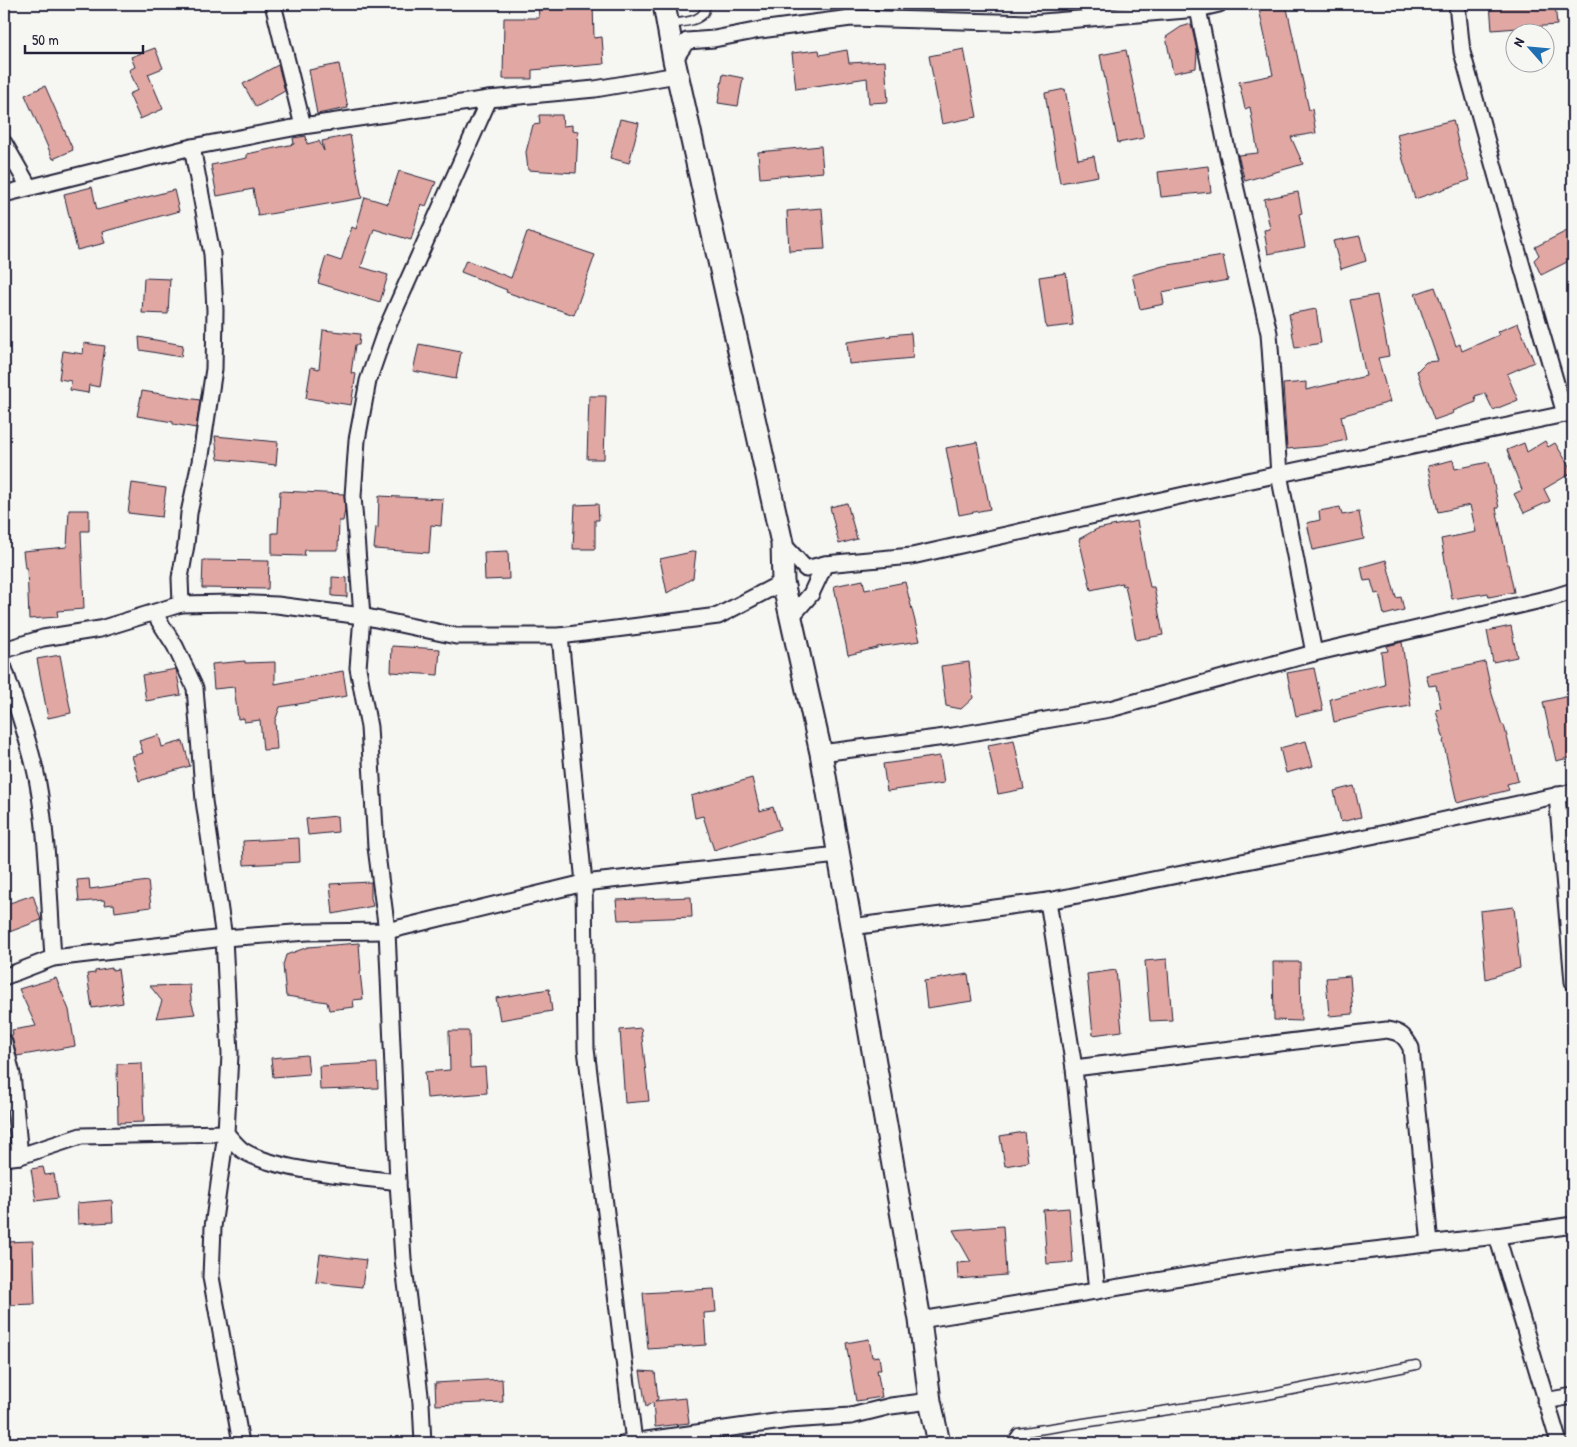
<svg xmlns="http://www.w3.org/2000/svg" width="1577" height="1447" viewBox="0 0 1577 1447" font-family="'Patrick Hand',sans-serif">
<rect width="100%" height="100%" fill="#f6f6f2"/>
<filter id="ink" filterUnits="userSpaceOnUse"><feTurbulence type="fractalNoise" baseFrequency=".02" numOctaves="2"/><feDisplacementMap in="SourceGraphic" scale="10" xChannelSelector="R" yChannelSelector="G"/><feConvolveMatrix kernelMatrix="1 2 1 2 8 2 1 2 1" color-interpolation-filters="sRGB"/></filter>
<g filter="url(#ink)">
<g fill="#e1a7a2" stroke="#22223b">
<polygon points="538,4 593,4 594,38 602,37 604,64 532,70 532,79 503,79 504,18 539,18"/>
<polygon points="1286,4 1309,110 1312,109 1316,133 1291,137 1303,164 1245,181 1238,155 1258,153 1250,107 1245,109 1239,82 1273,75 1259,9"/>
<polygon points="1490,4 1555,4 1557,25 1492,30"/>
<polygon points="1191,24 1197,51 1196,68 1173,73 1166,37 1181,27"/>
<polygon points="155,48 163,68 148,74 163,109 140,119 129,94 138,90 129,70 135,67 131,57"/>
<polygon points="964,49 977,117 942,124 929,56"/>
<polygon points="819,50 820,55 847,50 849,63 885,61 888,102 869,103 867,78 796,89 792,53"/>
<polygon points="1126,50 1144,138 1118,143 1100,55"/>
<polygon points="339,64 348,108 317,114 309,70"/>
<polygon points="278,65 285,91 256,107 243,84"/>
<polygon points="723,74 743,78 738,106 718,103"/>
<polygon points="45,86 73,150 53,159 25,95"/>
<polygon points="1065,89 1078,159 1094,156 1098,176 1060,183 1045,93"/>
<polygon points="539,115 562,115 563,126 572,125 572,130 578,131 576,173 528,170 526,152 533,125 540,124"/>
<polygon points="620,119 639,123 629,163 610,158"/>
<polygon points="1453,120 1460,151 1470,180 1415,199 1403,160 1397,134"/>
<polygon points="350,135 362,198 258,216 253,189 217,196 211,165 247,158 247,154 294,144 293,138 306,136 307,144 319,141 324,151 322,141"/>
<polygon points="821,146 823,172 760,178 758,152"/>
<polygon points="1208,166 1211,192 1161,197 1158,172"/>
<polygon points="399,171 436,182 426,206 421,204 411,240 374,229 361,267 388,275 380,302 318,283 326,256 341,261 352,227 356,229 365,197 388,204"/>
<polygon points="92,187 97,210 174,190 179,211 102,232 105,243 77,250 64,194"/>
<polygon points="1298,192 1302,213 1299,214 1305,247 1268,254 1264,230 1270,229 1264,199"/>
<polygon points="822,208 825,249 789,251 787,211"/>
<polygon points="1573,228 1573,259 1541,275 1534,260 1539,255 1535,247"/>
<polygon points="527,232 595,255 574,315 506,292 507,290 461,272 466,260 511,278"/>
<polygon points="1360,236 1366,261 1341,269 1333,241"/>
<polygon points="1223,256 1228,280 1162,292 1164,304 1140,309 1132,275 1163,266"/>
<polygon points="1066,273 1073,325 1046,328 1039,277"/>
<polygon points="144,278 170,279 168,314 142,313"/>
<polygon points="1435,287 1456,346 1460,344 1462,351 1499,335 1497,332 1518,323 1534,362 1507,374 1518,400 1493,410 1485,393 1475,396 1476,402 1453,411 1454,413 1434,420 1417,371 1426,362 1438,361 1415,294"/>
<polygon points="1377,295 1389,356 1378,358 1390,402 1341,416 1346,440 1320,446 1287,449 1283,384 1306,382 1306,390 1366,376 1350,300"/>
<polygon points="1316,309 1321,343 1295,348 1289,314"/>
<polygon points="323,330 360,334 359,345 355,345 351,373 356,374 351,405 306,398 311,367 319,369"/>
<polygon points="911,333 913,358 849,364 847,342 891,336 890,335"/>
<polygon points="139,337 183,345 181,357 140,350"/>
<polygon points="84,343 105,346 99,387 89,385 88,393 70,390 71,381 59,379 63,351 83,354"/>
<polygon points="419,344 461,352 456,379 413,371"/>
<polygon points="142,391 200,400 196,428 173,424 173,422 137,416"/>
<polygon points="589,396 606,396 604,459 587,459"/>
<polygon points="215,436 278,442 276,465 218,459"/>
<polygon points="1545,441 1548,447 1555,443 1573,472 1544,489 1550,501 1524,513 1514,494 1522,490 1507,450 1524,443 1527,452"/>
<polygon points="977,442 990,509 959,515 946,448"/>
<polygon points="1453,460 1455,469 1489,462 1499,508 1496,508 1514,592 1489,597 1488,593 1452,599 1441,539 1476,532 1470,505 1438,512 1428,466"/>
<polygon points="132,483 166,488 162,517 128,513"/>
<polygon points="280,491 344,494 345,509 343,521 339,521 338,550 305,550 304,556 272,555 272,533 278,533"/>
<polygon points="379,496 443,499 441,526 431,525 429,553 374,549 376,527 378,528"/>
<polygon points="847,503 857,539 839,544 830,507"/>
<polygon points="598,504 599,520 595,520 595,549 573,549 575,505"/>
<polygon points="1340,507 1342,515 1359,512 1364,539 1313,550 1307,523 1320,520 1319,511"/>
<polygon points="69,510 89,510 89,531 81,531 84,609 57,611 58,617 29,619 27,568 25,568 23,551 67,547"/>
<polygon points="1137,521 1150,587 1154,587 1163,635 1136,640 1125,585 1123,586 1122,583 1091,590 1079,539 1097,529"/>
<polygon points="508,551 509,579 485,580 484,552"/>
<polygon points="696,551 693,578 667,593 660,559"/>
<polygon points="203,560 269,561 268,589 202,588"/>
<polygon points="1386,560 1396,598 1401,597 1404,610 1384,615 1379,593 1375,594 1371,580 1364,581 1361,567"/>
<polygon points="332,577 347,578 347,597 332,596"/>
<polygon points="863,580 865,590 905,582 920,641 877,647 877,648 848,655 834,586"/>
<polygon points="1511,626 1517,657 1493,662 1487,631"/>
<polygon points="1402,642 1411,706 1380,711 1334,722 1330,699 1385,685 1381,652 1388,651 1387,646"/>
<polygon points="392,646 440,649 438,675 391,672"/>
<polygon points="60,655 71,713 48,718 37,659"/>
<polygon points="245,661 245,663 275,662 275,684 343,671 347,696 280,707 275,721 277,749 263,750 260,720 244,722 244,718 238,719 234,687 214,689 212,664"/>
<polygon points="969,662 973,698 961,709 946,706 941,666"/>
<polygon points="1485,662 1492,694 1502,725 1504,725 1518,781 1507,784 1509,790 1457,803 1443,741 1444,740 1436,710 1441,708 1436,685 1429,686 1426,675"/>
<polygon points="1314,668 1323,710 1296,716 1287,673"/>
<polygon points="176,669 181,695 146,701 142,675"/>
<polygon points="1573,695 1573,757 1556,761 1543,702"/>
<polygon points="159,735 162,747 183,741 190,766 139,781 132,756 143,753 139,741"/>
<polygon points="1014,740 1024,789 998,794 988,745"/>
<polygon points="1306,741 1313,766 1286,773 1280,748"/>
<polygon points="940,756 944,783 887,791 883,764"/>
<polygon points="752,778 760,811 773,807 780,829 714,850 703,816 695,818 691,796"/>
<polygon points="1354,786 1361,817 1341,822 1334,791"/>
<polygon points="337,816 338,832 308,835 306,819"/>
<polygon points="299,838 300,862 244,865 243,841"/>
<polygon points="89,879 90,889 148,881 151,907 115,912 114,904 105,905 104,900 79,902 77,880"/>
<polygon points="371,882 371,898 373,906 333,914 330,884"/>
<polygon points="33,895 41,920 4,934 4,905"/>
<polygon points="691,897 692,917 618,920 616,900"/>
<polygon points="1514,907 1520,968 1486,979 1480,911"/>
<polygon points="359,943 361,972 360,972 363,999 353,1000 354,1007 329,1010 327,1002 286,996 283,965 286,955 308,947"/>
<polygon points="1167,959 1172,1020 1150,1021 1145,961"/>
<polygon points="1273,962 1300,962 1301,1021 1274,1020"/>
<polygon points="112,968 112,970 118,969 123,1003 92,1008 87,974 95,973 95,971"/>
<polygon points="1116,970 1122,1031 1093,1035 1087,974"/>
<polygon points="968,974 972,1001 927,1008 924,981"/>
<polygon points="1350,976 1353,1014 1329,1016 1326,978"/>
<polygon points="56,978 69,1010 75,1046 17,1056 10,1035 13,1035 12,1030 36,1026 19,989"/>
<polygon points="190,985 191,1001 195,1014 156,1018 162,1001 150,986"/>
<polygon points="549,989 552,1011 500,1020 496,998"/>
<polygon points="641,1028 649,1101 625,1103 620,1030"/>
<polygon points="449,1031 469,1031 470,1068 485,1067 487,1093 427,1098 425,1072 450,1070"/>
<polygon points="307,1055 309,1074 273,1077 271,1058"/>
<polygon points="142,1063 144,1122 118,1123 117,1064"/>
<polygon points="377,1063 378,1088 320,1090 319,1066"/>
<polygon points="1024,1132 1028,1162 1005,1166 1000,1136"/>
<polygon points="43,1167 45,1175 54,1174 58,1198 36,1201 31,1169"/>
<polygon points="112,1200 113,1222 78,1224 77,1203"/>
<polygon points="1069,1208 1073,1262 1047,1264 1043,1210"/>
<polygon points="1003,1226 1006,1275 958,1279 957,1263 971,1262 953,1230"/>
<polygon points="33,1241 35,1304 7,1305 5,1242"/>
<polygon points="320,1254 366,1260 362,1287 316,1282"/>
<polygon points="714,1289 716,1312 704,1313 706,1345 648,1349 643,1293"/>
<polygon points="869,1339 872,1357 879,1356 881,1370 877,1370 882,1397 856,1401 846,1343"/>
<polygon points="640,1371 655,1372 658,1399 655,1401 686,1398 689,1423 655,1427 653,1402 646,1407"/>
<polygon points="502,1379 503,1402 436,1405 435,1383"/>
</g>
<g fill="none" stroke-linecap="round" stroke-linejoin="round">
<g stroke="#22223b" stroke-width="11">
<g id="lane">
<path d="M669,24C682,22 708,22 705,4"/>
<polyline points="1011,1443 1018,1433 1267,1395 1416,1365"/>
</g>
</g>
<g stroke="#22223b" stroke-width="19">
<g id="street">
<polyline points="273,4 303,126"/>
<polyline points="1457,4 1462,52 1511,228 1565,414"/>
<polyline points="1198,9 1227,150 1269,333 1279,474 1314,653"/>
<polyline points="674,60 687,41 714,39 760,30 851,18 1031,23 1198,9 1219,4"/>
<polyline points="4,143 29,187"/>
<polyline points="192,147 212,254 215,310 214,369 200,462 189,513 186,545 180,578 181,604 231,603 277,605 362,616 456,636 560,636 718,616 783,582"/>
<polyline points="4,194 192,147 303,126 489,99 595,89 677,75"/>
<polyline points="782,543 806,569 825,564 912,556 1242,482 1565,414 1573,409"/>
<path d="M154,613L175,646L195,688L204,801L224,938L230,1054L226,1133C231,1139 236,1145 242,1150C273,1171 359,1177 398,1182"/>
<polyline points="791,617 811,594 825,564"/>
<polyline points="560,636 584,883 586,1049 634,1442"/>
<polyline points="4,650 43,638 100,629 181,604"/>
<path d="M4,668C16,704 29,740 37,778C48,837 49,898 53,958"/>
<polyline points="821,753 953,736 1110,709 1314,653 1554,597 1573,591"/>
<polyline points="1557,795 1573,982"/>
<polyline points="1048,901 1074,1068 1097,1291"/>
<polyline points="851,927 1048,901 1381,834 1573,792"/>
<polyline points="4,977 53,958 224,938 308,932 387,931 584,883 838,855"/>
<polyline points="4,1042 12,1074 20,1156"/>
<path d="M1074,1068L1387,1030C1400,1032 1405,1036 1411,1048L1430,1244"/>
<polyline points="4,1158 20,1156 81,1136 226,1133 213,1227 211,1277 241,1443"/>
<polyline points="1497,1236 1559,1443"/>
<polyline points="920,1320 1277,1261 1497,1236 1573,1225"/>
<polyline points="1545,1401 1573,1396"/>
<polyline points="423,1443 421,1403 403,1259 398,1182 387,931 376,847 369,727 358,668 362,616 353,496 357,440 368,381 385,332 489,99"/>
<polyline points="625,1443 789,1420 851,1416 891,1406 930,1401"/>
</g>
</g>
<g stroke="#22223b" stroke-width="25">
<polyline id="secondary" points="664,4 674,60 782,543 783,582 821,753 920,1320 930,1401 939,1443"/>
</g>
<use href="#lane" stroke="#f6f6f2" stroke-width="8"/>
<use href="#street" stroke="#f6f6f2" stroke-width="15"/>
<use href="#secondary" stroke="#f6f6f2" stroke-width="21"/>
</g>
</g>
<rect width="1577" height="1447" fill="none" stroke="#f6f6f2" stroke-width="20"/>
<rect x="10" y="10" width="1557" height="1427" fill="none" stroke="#22223b" stroke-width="2" filter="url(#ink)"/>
<g transform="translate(1530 48) rotate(297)"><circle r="24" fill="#f6f6f2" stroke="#a1a1a9"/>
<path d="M0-4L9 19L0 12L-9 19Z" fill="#1f6fb2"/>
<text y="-8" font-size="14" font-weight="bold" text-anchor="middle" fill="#22223b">N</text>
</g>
<path d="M25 45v8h118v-8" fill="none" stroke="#22223b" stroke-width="2.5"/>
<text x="32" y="45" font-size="15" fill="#22223b" stroke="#f6f6f2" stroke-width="4" paint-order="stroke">50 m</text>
</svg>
